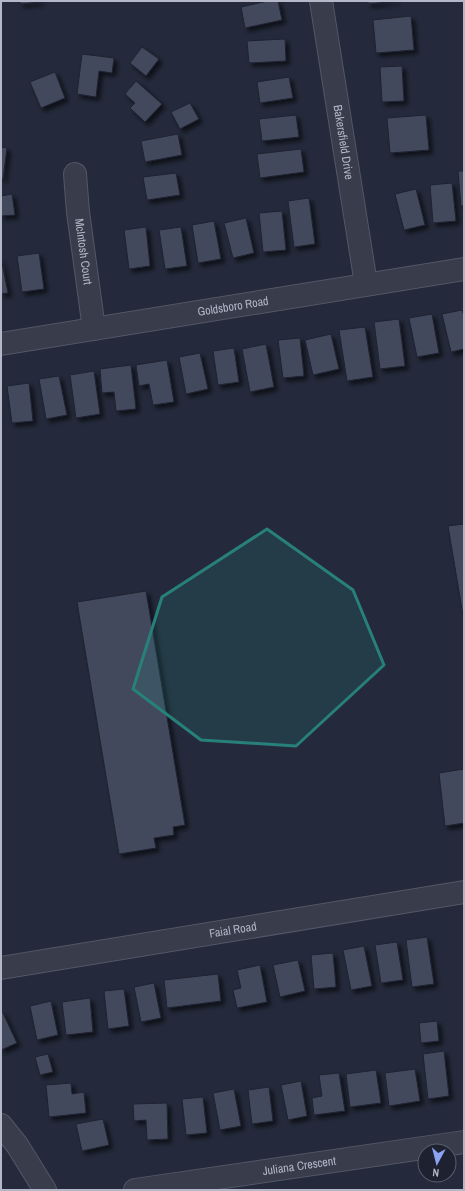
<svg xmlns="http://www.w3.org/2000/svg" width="465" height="1191" viewBox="0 0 465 1191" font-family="'Archivo Narrow',sans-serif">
<defs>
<filter id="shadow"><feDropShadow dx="3.5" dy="3.5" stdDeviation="2" flood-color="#0009"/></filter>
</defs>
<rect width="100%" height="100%" fill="#242a3b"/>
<g fill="#43495d" stroke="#1f2332" filter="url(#shadow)">
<polygon points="20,1 41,1 41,2 20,4"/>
<polygon points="268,1 278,1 282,20 245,28 241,7"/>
<polygon points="368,1 397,1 368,4"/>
<polygon points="411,16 414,50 376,53 373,20"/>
<polygon points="285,39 286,61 249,63 247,41"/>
<polygon points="142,47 159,59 146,76 130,63"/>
<polygon points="82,54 114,58 112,73 99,71 96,97 77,94"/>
<polygon points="402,66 404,101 382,102 380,67"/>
<polygon points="55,72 65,98 41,108 30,82"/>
<polygon points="289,77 293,98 260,103 257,82"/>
<polygon points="136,81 162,104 145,122 130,108 135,103 125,94"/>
<polygon points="190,103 199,119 180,129 171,112"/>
<polygon points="296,115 299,137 262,141 259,119"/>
<polygon points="426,115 429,150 390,153 387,118"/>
<polygon points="178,134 182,155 145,162 141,141"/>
<polygon points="1,147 7,148 3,179 1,179"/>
<polygon points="301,149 304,172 260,178 257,154"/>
<polygon points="458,171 464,171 464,206 461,206"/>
<polygon points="176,173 180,195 147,200 143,177"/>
<polygon points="452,183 456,221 433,223 430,185"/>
<polygon points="416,189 425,225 404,230 395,194"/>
<polygon points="12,194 15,215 1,216 1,196"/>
<polygon points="309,198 315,244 294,247 288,201"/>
<polygon points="282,211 286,250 263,252 259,213"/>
<polygon points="246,218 254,253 233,258 224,223"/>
<polygon points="214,221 221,259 198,263 192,225"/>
<polygon points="146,227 150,266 129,269 124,230"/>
<polygon points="181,227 187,266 165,269 159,230"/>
<polygon points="39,253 44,289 22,292 17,256"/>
<polygon points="1,258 8,293 1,294"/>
<polygon points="462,310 464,316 464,349 451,352 442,314"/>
<polygon points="432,314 439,353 417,357 409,318"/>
<polygon points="399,319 405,366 380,369 374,322"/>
<polygon points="365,327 373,377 347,381 339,330"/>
<polygon points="331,334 339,369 313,375 305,340"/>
<polygon points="300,338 304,376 283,378 278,340"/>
<polygon points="266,344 274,387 250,392 242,349"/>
<polygon points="234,348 239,382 218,385 213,351"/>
<polygon points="200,353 208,389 186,394 179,357"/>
<polygon points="167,360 174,402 153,405 149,384 139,386 136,365"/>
<polygon points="131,365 136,409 116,411 114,392 102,393 100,369"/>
<polygon points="94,371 100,414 76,418 70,375"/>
<polygon points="59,376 67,415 46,419 39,379"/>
<polygon points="29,383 33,421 12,423 7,386"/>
<polygon points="464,524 464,621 448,526"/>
<polygon points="146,591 185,825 173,827 174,835 154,838 156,848 119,854 77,602"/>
<polygon points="464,769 464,823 445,826 439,773"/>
<polygon points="427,937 434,984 412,987 406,940"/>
<polygon points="397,942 403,980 381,983 375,945"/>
<polygon points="364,946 372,986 351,990 343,950"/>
<polygon points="333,953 336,987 314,989 311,955"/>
<polygon points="298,960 305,991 280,997 273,965"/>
<polygon points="260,965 267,1002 237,1008 233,990 241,988 237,970"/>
<polygon points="218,974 221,1001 167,1008 164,980"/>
<polygon points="154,983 161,1018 141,1022 134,987"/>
<polygon points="124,989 129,1026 108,1029 104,991"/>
<polygon points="90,998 93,1032 66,1035 62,1002"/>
<polygon points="51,1001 58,1035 37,1040 30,1006"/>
<polygon points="1,1011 2,1011 17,1043 1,1050"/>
<polygon points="437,1021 439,1041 421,1043 419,1023"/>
<polygon points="444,1051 449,1096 428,1099 423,1054"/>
<polygon points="48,1054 53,1072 40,1075 35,1057"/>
<polygon points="415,1069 420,1101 389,1106 385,1073"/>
<polygon points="376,1070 381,1103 350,1107 346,1074"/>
<polygon points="339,1073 345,1111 314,1115 312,1098 322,1096 319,1075"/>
<polygon points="301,1081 307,1116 288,1120 281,1085"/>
<polygon points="71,1083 72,1094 84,1092 86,1113 49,1117 46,1085"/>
<polygon points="269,1087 273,1121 252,1124 248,1090"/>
<polygon points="234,1089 241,1126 220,1130 213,1093"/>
<polygon points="203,1097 207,1133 186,1135 182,1099"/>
<polygon points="167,1103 168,1139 147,1140 146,1120 134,1121 133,1104"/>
<polygon points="103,1119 109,1145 82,1151 76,1124"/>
</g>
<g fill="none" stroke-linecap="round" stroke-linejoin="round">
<g stroke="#535766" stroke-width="24">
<g id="minor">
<path id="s1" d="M321,1L366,284"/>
<path id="s2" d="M75,174L78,212L94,329"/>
<path id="s3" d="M1,344L464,269"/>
<path id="s4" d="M1,968L464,892"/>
<polyline points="1,1125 17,1145 45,1190"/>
<path id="s5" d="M135,1190L464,1142"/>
</g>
</g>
<use href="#minor" stroke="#383c4b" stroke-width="22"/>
</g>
<path fill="#28807b" fill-opacity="0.2" stroke="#28807b" stroke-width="3" stroke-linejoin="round" d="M267,529L353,590L384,665L296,746L201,740L133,689L162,597Z"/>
<g text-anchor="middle" stroke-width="3" stroke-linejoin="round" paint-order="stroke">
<g font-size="12" fill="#b3b7c7" stroke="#1d2130">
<text dy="4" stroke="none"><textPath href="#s1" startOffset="143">Bakersfield Drive</textPath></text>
<text dy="4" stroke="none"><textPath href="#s2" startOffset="78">McIntosh Court</textPath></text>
<text dy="4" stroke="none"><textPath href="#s3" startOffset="235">Goldsboro Road</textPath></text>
<text dy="4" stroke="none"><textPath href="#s4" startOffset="235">Faial Road</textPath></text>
<text dy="4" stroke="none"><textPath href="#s5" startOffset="166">Juliana Crescent</textPath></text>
</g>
</g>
<rect width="465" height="1191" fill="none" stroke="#b3b7c7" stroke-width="4"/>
<g transform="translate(437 1163) rotate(187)"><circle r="19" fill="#1d2130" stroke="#595d6c"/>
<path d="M0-3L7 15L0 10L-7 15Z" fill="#8ca2f3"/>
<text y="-6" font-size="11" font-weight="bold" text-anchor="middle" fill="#b3b7c7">N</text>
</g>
</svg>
